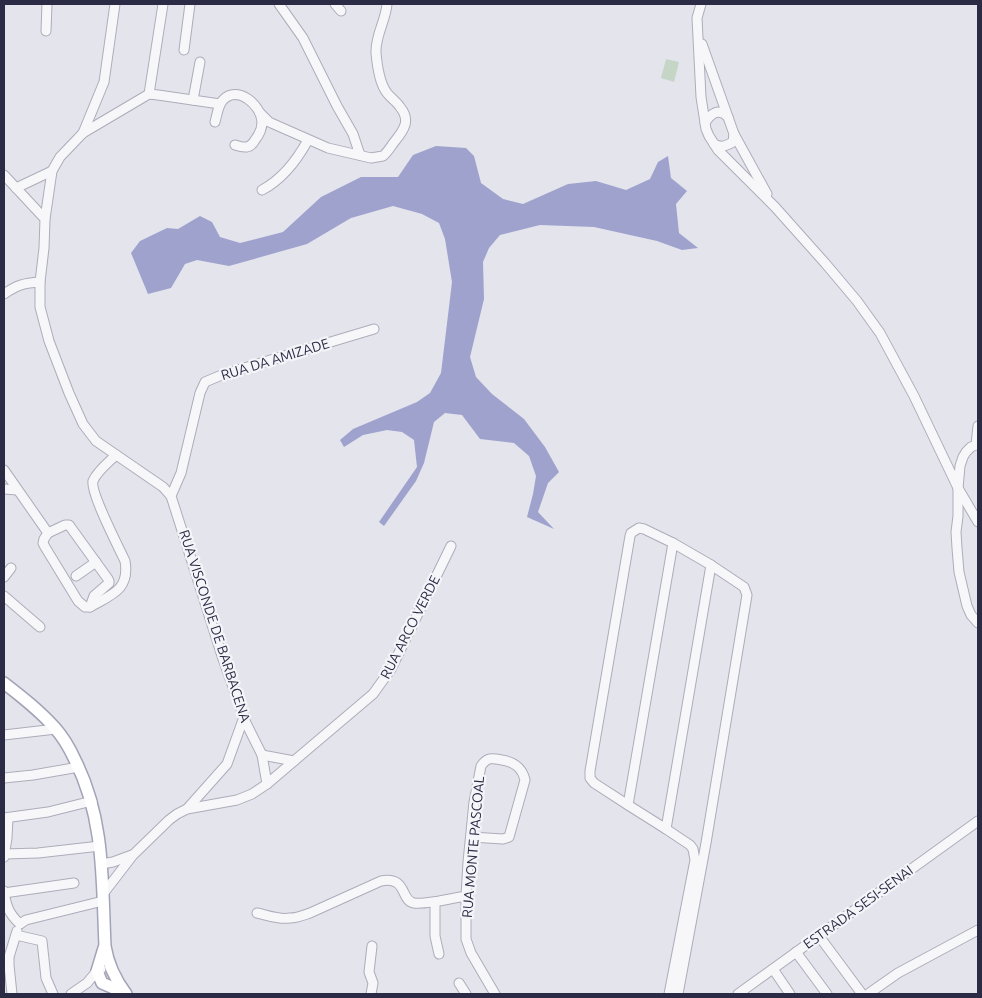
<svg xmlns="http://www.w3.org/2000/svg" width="982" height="998" viewBox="0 0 982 998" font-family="Ubuntu,sans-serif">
<rect width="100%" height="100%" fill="#e4e4ec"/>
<polygon fill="#c5d6c7" points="666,59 679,62 674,82 661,78"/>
<polygon fill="#9ea2cd" points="436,146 466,148 474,156 481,183 503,199 523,204 568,184 596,181 626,190 650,179 658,162 668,156 671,178 687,191 676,204 679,233 698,248 682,250 657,241 594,227 540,225 500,235 489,248 483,262 484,299 470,357 476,377 492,394 524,419 545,447 559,472 548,483 538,512 554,529 527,517 533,494 536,476 529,456 514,443 480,439 462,415 445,413 434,422 424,463 416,481 384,526 379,522 417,467 414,440 402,432 387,430 363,435 344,447 340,440 353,429 417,402 430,393 441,373 452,282 445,239 439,223 422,214 393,206 351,218 307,244 229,266 197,260 185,264 171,288 148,294 131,253 140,241 167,228 178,229 200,216 212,222 220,237 240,243 283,232 321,197 361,177 398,177 413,155"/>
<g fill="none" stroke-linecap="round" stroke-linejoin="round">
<g stroke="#adacba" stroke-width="11">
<g id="minor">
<polyline points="279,4 303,38 337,106 353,134 360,155"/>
<polyline points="335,4 341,11"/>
<polyline points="701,4 697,18 701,97 706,129 709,136 718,150 775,207 825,263 857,301 880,333 914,396 958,488 978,522"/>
<polyline points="46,31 47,4"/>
<polyline points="702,44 734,134 767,194"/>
<polyline points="184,50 190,4"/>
<polyline points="149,94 163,4"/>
<polyline points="149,94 158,95 220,104"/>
<polyline points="193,100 200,62"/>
<path d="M260,113L269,122L328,148L371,158L383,156C388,152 391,146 395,141C404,130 411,120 400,107C396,101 389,97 385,90C379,80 377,64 376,53C375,36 386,20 387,4"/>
<path d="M215,122C217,115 218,105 223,100C237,85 261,104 262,122C262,128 259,135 255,140C250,149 244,148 235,145"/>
<path d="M705,123C710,114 719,107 728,117"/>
<polyline points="83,133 104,82 115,4"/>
<path d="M714,144C721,148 726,146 733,142L734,134"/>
<polyline points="4,175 45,219 44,248 40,282 40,307 49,341 69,393 83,424 96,441 163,487 171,496 223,659 246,723 262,755 267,784"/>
<polyline points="16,188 52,171"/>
<path d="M262,190C283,179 297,160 308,140"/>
<polyline points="45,219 52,171 60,157 83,133 149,94"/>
<path d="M4,294C17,285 24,283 40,282"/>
<polyline points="978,426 976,445 971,447 966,452 963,457 960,466 958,488 958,516 956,532 957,548 959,572 967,606 971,615 978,623"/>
<path d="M4,470L48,533L44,539L43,543L45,547L78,601L85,607H90C111,595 130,590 125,561C119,548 90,492 93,481C97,471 109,462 116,455"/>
<polyline points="4,489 17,490"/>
<polyline points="171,496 181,473 200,393 205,382 224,374 374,329"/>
<polyline points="48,533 65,525 69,525 108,579 109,581 109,583 94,596 90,607"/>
<polyline points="76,576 96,562"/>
<polyline points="4,577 11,568"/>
<polyline points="4,596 40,627"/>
<polyline points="4,735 56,729"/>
<polyline points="262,755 294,761"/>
<polyline points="4,778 33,775 79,767"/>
<polyline points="628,805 673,543"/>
<polyline points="187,809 227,764 244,717"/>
<polyline points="4,818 48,812 92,801"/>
<polyline points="666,829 711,565"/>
<path d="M471,837L503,839L509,837L525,780C522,767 514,762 502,760C492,758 487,757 481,766L474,802L468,862L466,896V939L471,953L495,994"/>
<polyline points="4,854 38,853 100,846"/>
<polyline points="4,857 7,838 8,818"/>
<polyline points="101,864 113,862 132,855"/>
<path d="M4,891C6,906 9,914 20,924"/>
<polyline points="4,893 74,883"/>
<polyline points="103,894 133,855 169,820 177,814 187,809 237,800 252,794 267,784 294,761 373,694 391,669 451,546"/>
<polyline points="435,902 435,936 439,954"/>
<path d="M257,913C267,915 279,920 290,918C297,918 304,915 310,913L381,881C408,876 400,901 414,903C426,905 453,898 466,896"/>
<polyline points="20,924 26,920 103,901"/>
<polyline points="16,935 42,941 46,978 53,994"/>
<polyline points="819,936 862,994"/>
<polyline points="796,952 827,994"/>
<polyline points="773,969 790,994"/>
<polyline points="459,983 466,994"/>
<polyline points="12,994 9,965 9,957 17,931"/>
<polyline points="71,994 87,983 97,971 101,969"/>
<polyline points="371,994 373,983 369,972 372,946"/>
<polyline points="669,994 695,860 693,849 690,845 666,829 628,805 594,783 590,778 590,771 630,536 631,533 639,528 644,529 673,543 711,565 744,587 747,595 706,843 678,994"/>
<polyline points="738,994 978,821"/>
<polyline points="868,994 898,973 978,930"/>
</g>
</g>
<g stroke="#a3a3b8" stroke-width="14">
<g id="major">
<path d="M4,683C22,697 40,711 55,728C63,737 70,749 75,760C105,819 102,883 105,946C108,965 115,979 126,994"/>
<polyline points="104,948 97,971 102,983 125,993"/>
</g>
</g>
<use href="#minor" stroke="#f7f7fa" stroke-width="9"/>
<use href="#major" stroke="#fff" stroke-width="11"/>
</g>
<g text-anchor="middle" stroke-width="4.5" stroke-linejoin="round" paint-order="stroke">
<g font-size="14" fill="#2c2b45" stroke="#f4f4f9">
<text transform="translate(275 359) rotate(-17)" y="5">RUA DA AMIZADE</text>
<text transform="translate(215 626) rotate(72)" y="5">RUA VISCONDE DE BARBACENA</text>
<text transform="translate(410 627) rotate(-63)" y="5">RUA ARCO VERDE</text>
<text transform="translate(473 847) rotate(-85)" y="5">RUA MONTE PASCOAL</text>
<text transform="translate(858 907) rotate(-36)" y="5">ESTRADA SESI-SENAI</text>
</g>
</g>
<rect width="982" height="998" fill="none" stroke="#2c2b45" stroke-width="10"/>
</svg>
